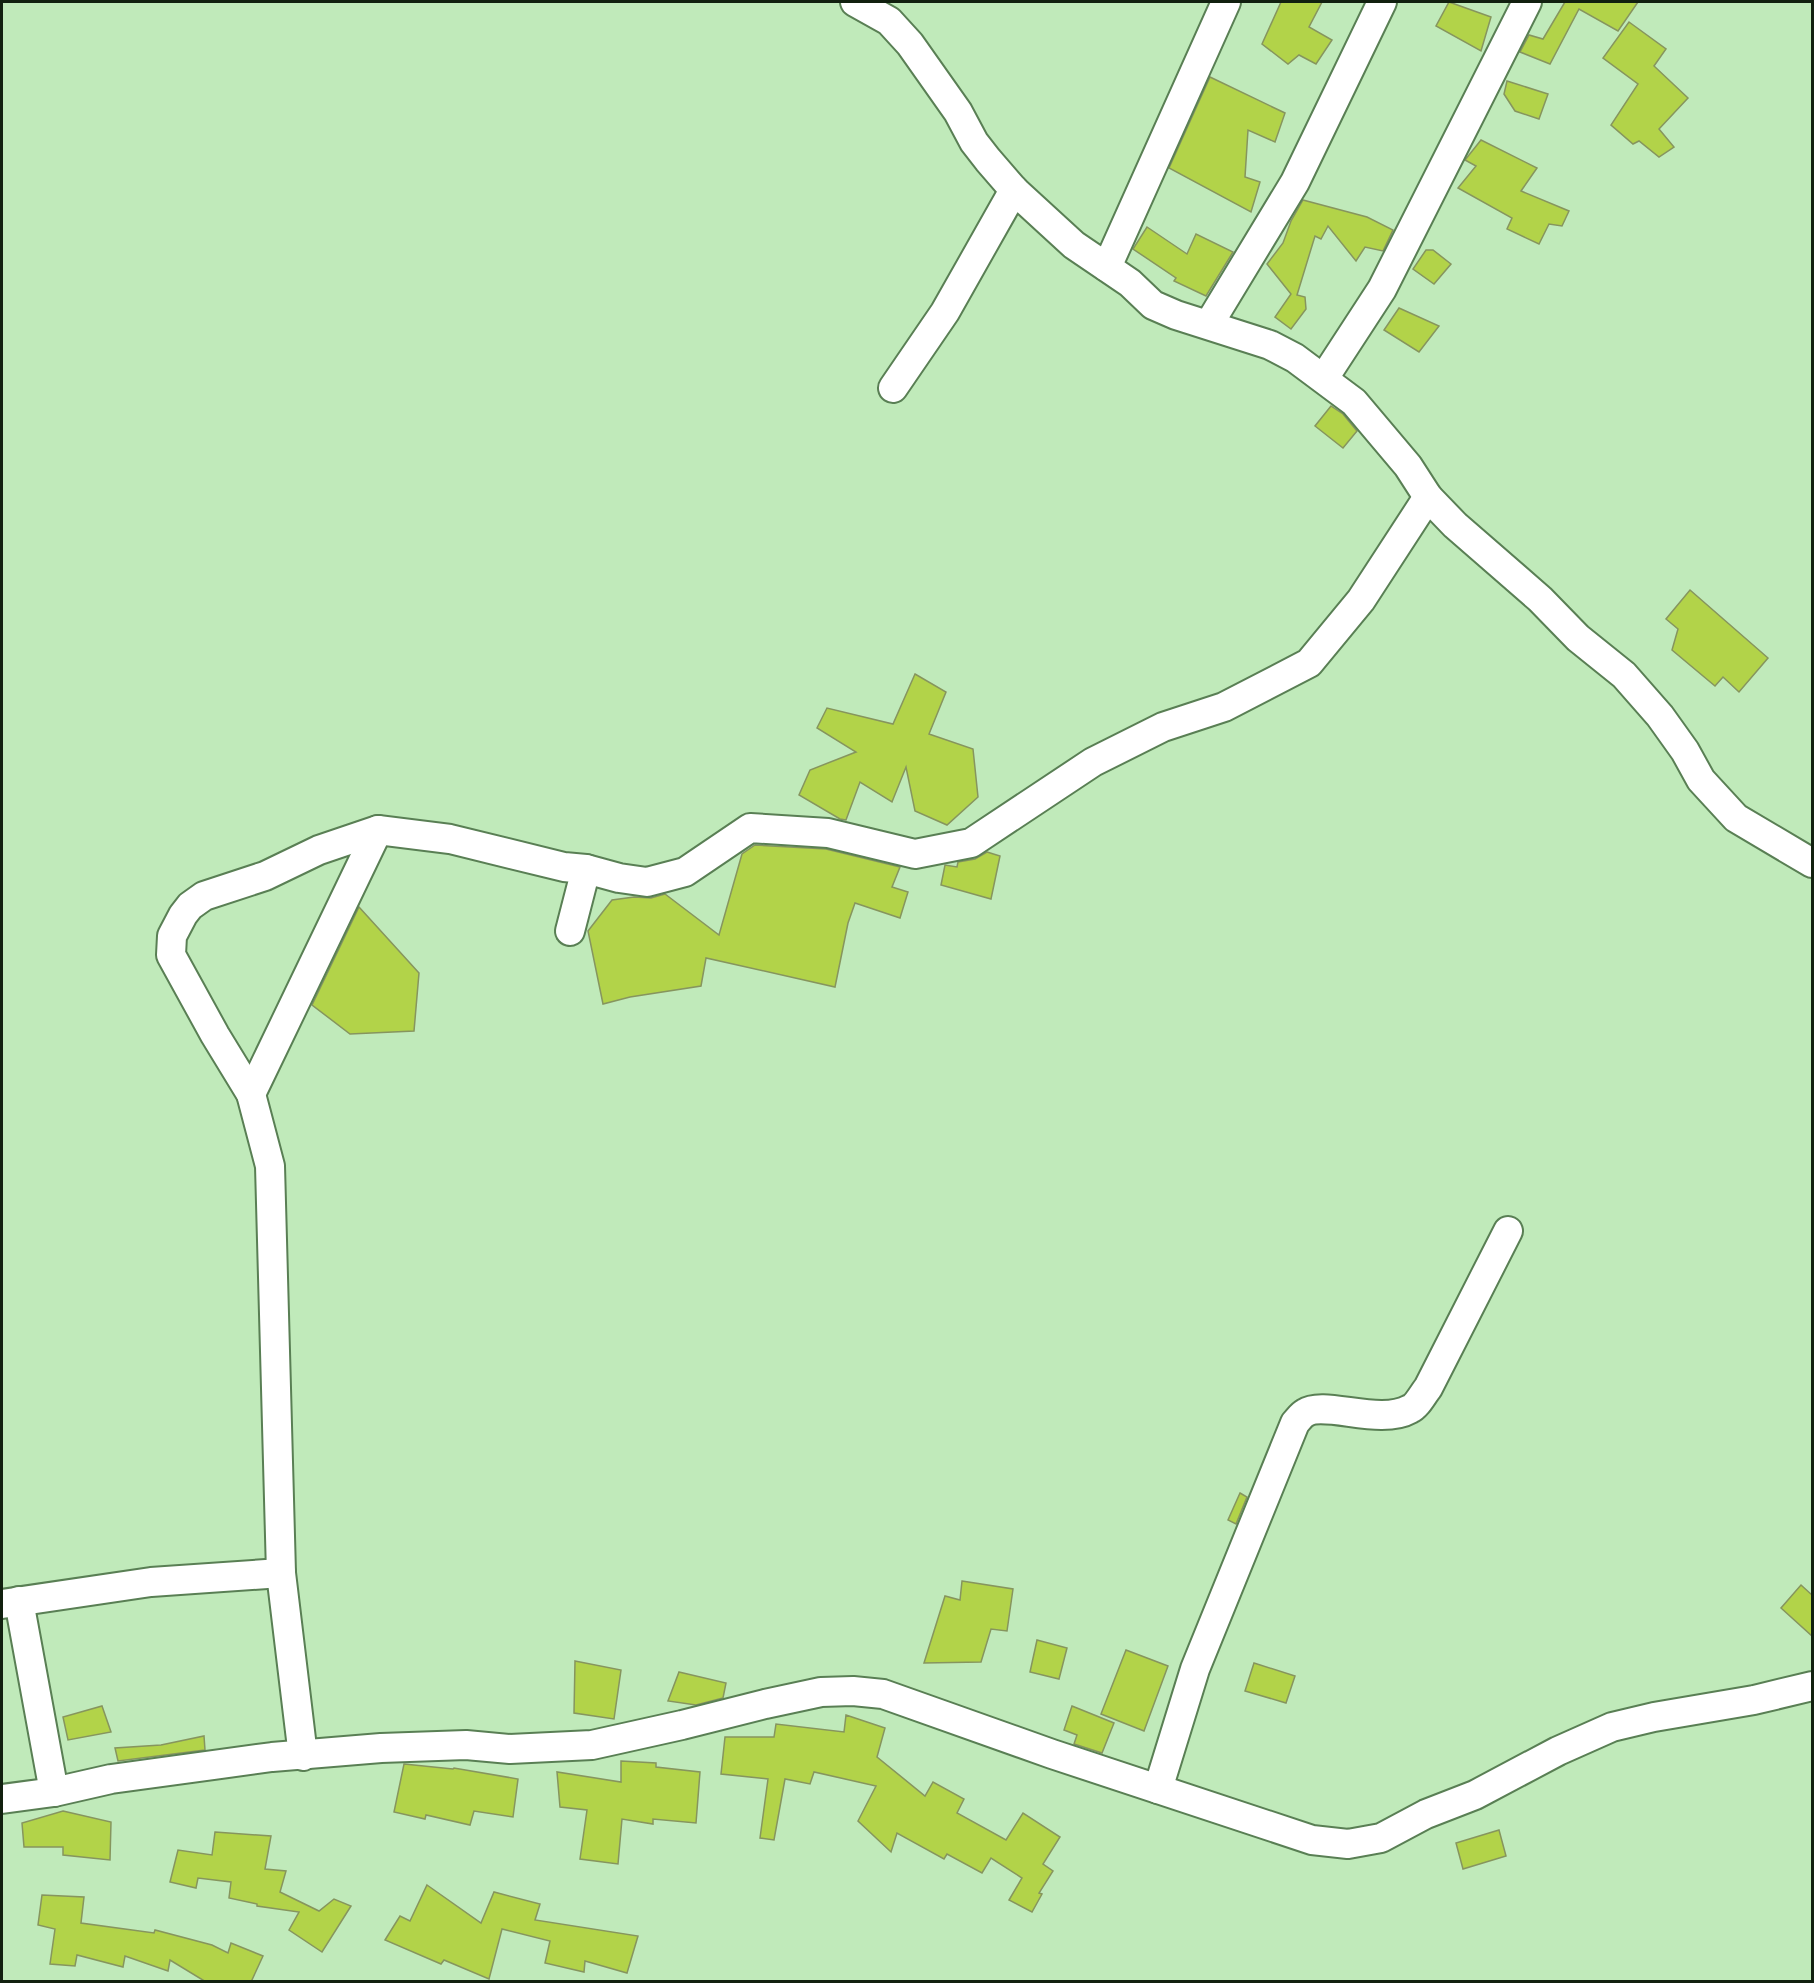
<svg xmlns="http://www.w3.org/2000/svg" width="1814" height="1983" viewBox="0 0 1814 1983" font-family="'Public Sans',sans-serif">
<rect width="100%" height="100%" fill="#c0eaba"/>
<g fill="#b2d349" stroke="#86955e" stroke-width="1.5">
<polygon points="1281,2 1322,2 1309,27 1332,40 1316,64 1299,55 1288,64 1262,44"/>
<polygon points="1449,2 1491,17 1481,51 1436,26"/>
<polygon points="1565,2 1564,2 1638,2 1618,31 1579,9 1550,64 1520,52 1529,35 1543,39"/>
<polygon points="1629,22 1666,49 1654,66 1688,98 1659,129 1674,147 1659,157 1639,141 1633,144 1611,125 1638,84 1603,58"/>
<polygon points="1210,77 1285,113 1275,142 1248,130 1245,177 1260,182 1251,212 1169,168"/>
<polygon points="1507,81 1548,94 1539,119 1515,111 1504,94"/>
<polygon points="1481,140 1537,168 1521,191 1569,211 1562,226 1549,224 1539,244 1507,229 1512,218 1458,188 1476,166 1465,160"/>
<polygon points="1303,200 1367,217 1393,230 1383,251 1365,247 1356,261 1328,226 1321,239 1315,236 1297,295 1305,297 1306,309 1291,329 1275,317 1291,294 1267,264 1283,243 1291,221"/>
<polygon points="1147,227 1187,254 1196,234 1233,252 1206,296 1174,281 1176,278 1133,249"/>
<polygon points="1426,250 1433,250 1451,264 1434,284 1413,269"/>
<polygon points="1399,308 1439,326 1419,352 1384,330"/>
<polygon points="1331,406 1343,414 1357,431 1343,448 1315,426"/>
<polygon points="1690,590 1768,658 1739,692 1723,677 1715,686 1672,650 1678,629 1666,619"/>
<polygon points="915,674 946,692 929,734 973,749 978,797 947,825 915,811 906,767 892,802 860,782 846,820 840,819 799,795 810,770 856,752 817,728 827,708 893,724"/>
<polygon points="755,845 826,849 900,867 892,887 908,892 900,918 855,903 848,923 835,987 706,958 701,986 630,997 603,1004 588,931 612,900 634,897 651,898 665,894 719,935 742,854"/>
<polygon points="987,852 1000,856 991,899 941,885 945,865 957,867 958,862 975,859"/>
<polygon points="359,907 419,973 414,1031 350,1034 312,1005"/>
<polygon points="1240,1493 1247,1497 1236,1524 1228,1520"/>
<polygon points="962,1581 1013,1589 1007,1631 991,1629 981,1662 924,1663 945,1596 960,1600"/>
<polygon points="1801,1585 1812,1595 1812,1636 1781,1608"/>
<polygon points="1037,1640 1067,1648 1059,1679 1030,1672"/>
<polygon points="1126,1650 1168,1666 1144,1731 1101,1714"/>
<polygon points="575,1661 621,1670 614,1719 574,1713"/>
<polygon points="1254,1663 1295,1676 1286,1703 1245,1691"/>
<polygon points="679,1672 726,1683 723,1698 696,1705 668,1701"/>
<polygon points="102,1706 111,1732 68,1740 63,1717"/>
<polygon points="1072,1706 1114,1723 1102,1753 1074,1744 1077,1735 1064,1730"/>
<polygon points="846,1715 885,1728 877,1757 925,1796 933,1782 964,1799 957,1813 1006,1840 1023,1813 1060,1837 1043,1864 1053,1871 1039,1893 1042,1894 1032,1912 1009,1900 1022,1878 991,1858 982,1873 947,1854 944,1859 897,1833 891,1852 858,1821 876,1786 814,1772 810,1784 785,1779 774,1840 760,1838 768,1779 721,1774 725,1737 774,1737 776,1724 844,1732"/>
<polygon points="204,1736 205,1750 118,1761 115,1748 161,1745"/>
<polygon points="621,1761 656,1763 656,1767 700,1772 696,1823 653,1819 653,1824 622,1819 618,1864 580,1859 587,1810 560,1807 557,1772 621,1782"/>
<polygon points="404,1764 453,1769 454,1768 518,1779 513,1817 474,1811 470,1825 426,1815 425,1819 394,1812"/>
<polygon points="63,1811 111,1822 110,1860 63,1855 63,1847 24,1847 22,1823"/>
<polygon points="1499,1830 1506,1856 1463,1869 1456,1843"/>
<polygon points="215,1832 271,1836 265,1869 286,1871 280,1892 319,1911 334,1899 351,1906 322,1952 289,1930 299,1912 257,1906 257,1904 229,1898 231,1882 198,1878 196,1888 170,1882 178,1850 212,1855"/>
<polygon points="427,1885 481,1923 494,1892 540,1904 535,1920 638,1936 627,1973 585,1961 584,1972 545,1963 550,1941 502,1929 489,1979 444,1960 441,1964 385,1940 400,1916 410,1921"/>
<polygon points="42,1895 84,1897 81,1923 154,1933 155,1930 212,1945 228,1953 231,1943 263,1956 251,1982 206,1982 170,1960 168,1971 125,1956 123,1967 77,1955 75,1966 50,1964 55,1929 38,1925"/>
</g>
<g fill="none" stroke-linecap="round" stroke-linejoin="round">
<g stroke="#597f54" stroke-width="32">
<g id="minor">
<polyline points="855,2 889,21 910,44 958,112 974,142 988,160 1014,190 1074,245 1130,283 1153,305 1176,315 1270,345 1295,358 1354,402 1408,466 1428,497 1455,525 1540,599 1578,638 1624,675 1660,716 1685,751 1701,780 1736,818 1812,863"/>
<polyline points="1107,267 1226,2"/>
<polyline points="1209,324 1295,182 1382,2"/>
<polyline points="1324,378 1382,289 1527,2"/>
<polyline points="893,388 945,312 1014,190"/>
<polyline points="570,931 586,869"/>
<polyline points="251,1094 378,830"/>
<polyline points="19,1601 54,1792"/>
<polyline points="2,1604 151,1582 281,1573"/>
<polyline points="303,1756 281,1573 270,1166 251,1094 215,1035 171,955 172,936 183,915 190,906 204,896 265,876 319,850 378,830 450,839 564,867 586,869 619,878 647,882 685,872 750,828 828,833 915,854 971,843 1093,762 1163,727 1224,707 1309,663 1361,600 1428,497"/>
<path d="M1158,1789L1195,1669L1295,1423C1298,1420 1301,1415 1305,1413C1324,1400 1380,1426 1410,1409C1417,1406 1423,1394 1428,1388L1508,1231"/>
<polyline points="2,1799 54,1792 111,1779 272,1757 381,1748 466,1745 510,1749 592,1745 682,1725 765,1704 821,1692 853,1691 883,1694 1052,1754 1312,1840 1348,1844 1381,1838 1426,1814 1475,1795 1558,1751 1612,1727 1654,1717 1754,1700 1812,1686"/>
</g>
</g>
<use href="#minor" stroke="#fff" stroke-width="28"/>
</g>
<rect width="1814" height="1983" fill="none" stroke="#11200f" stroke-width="6"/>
</svg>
